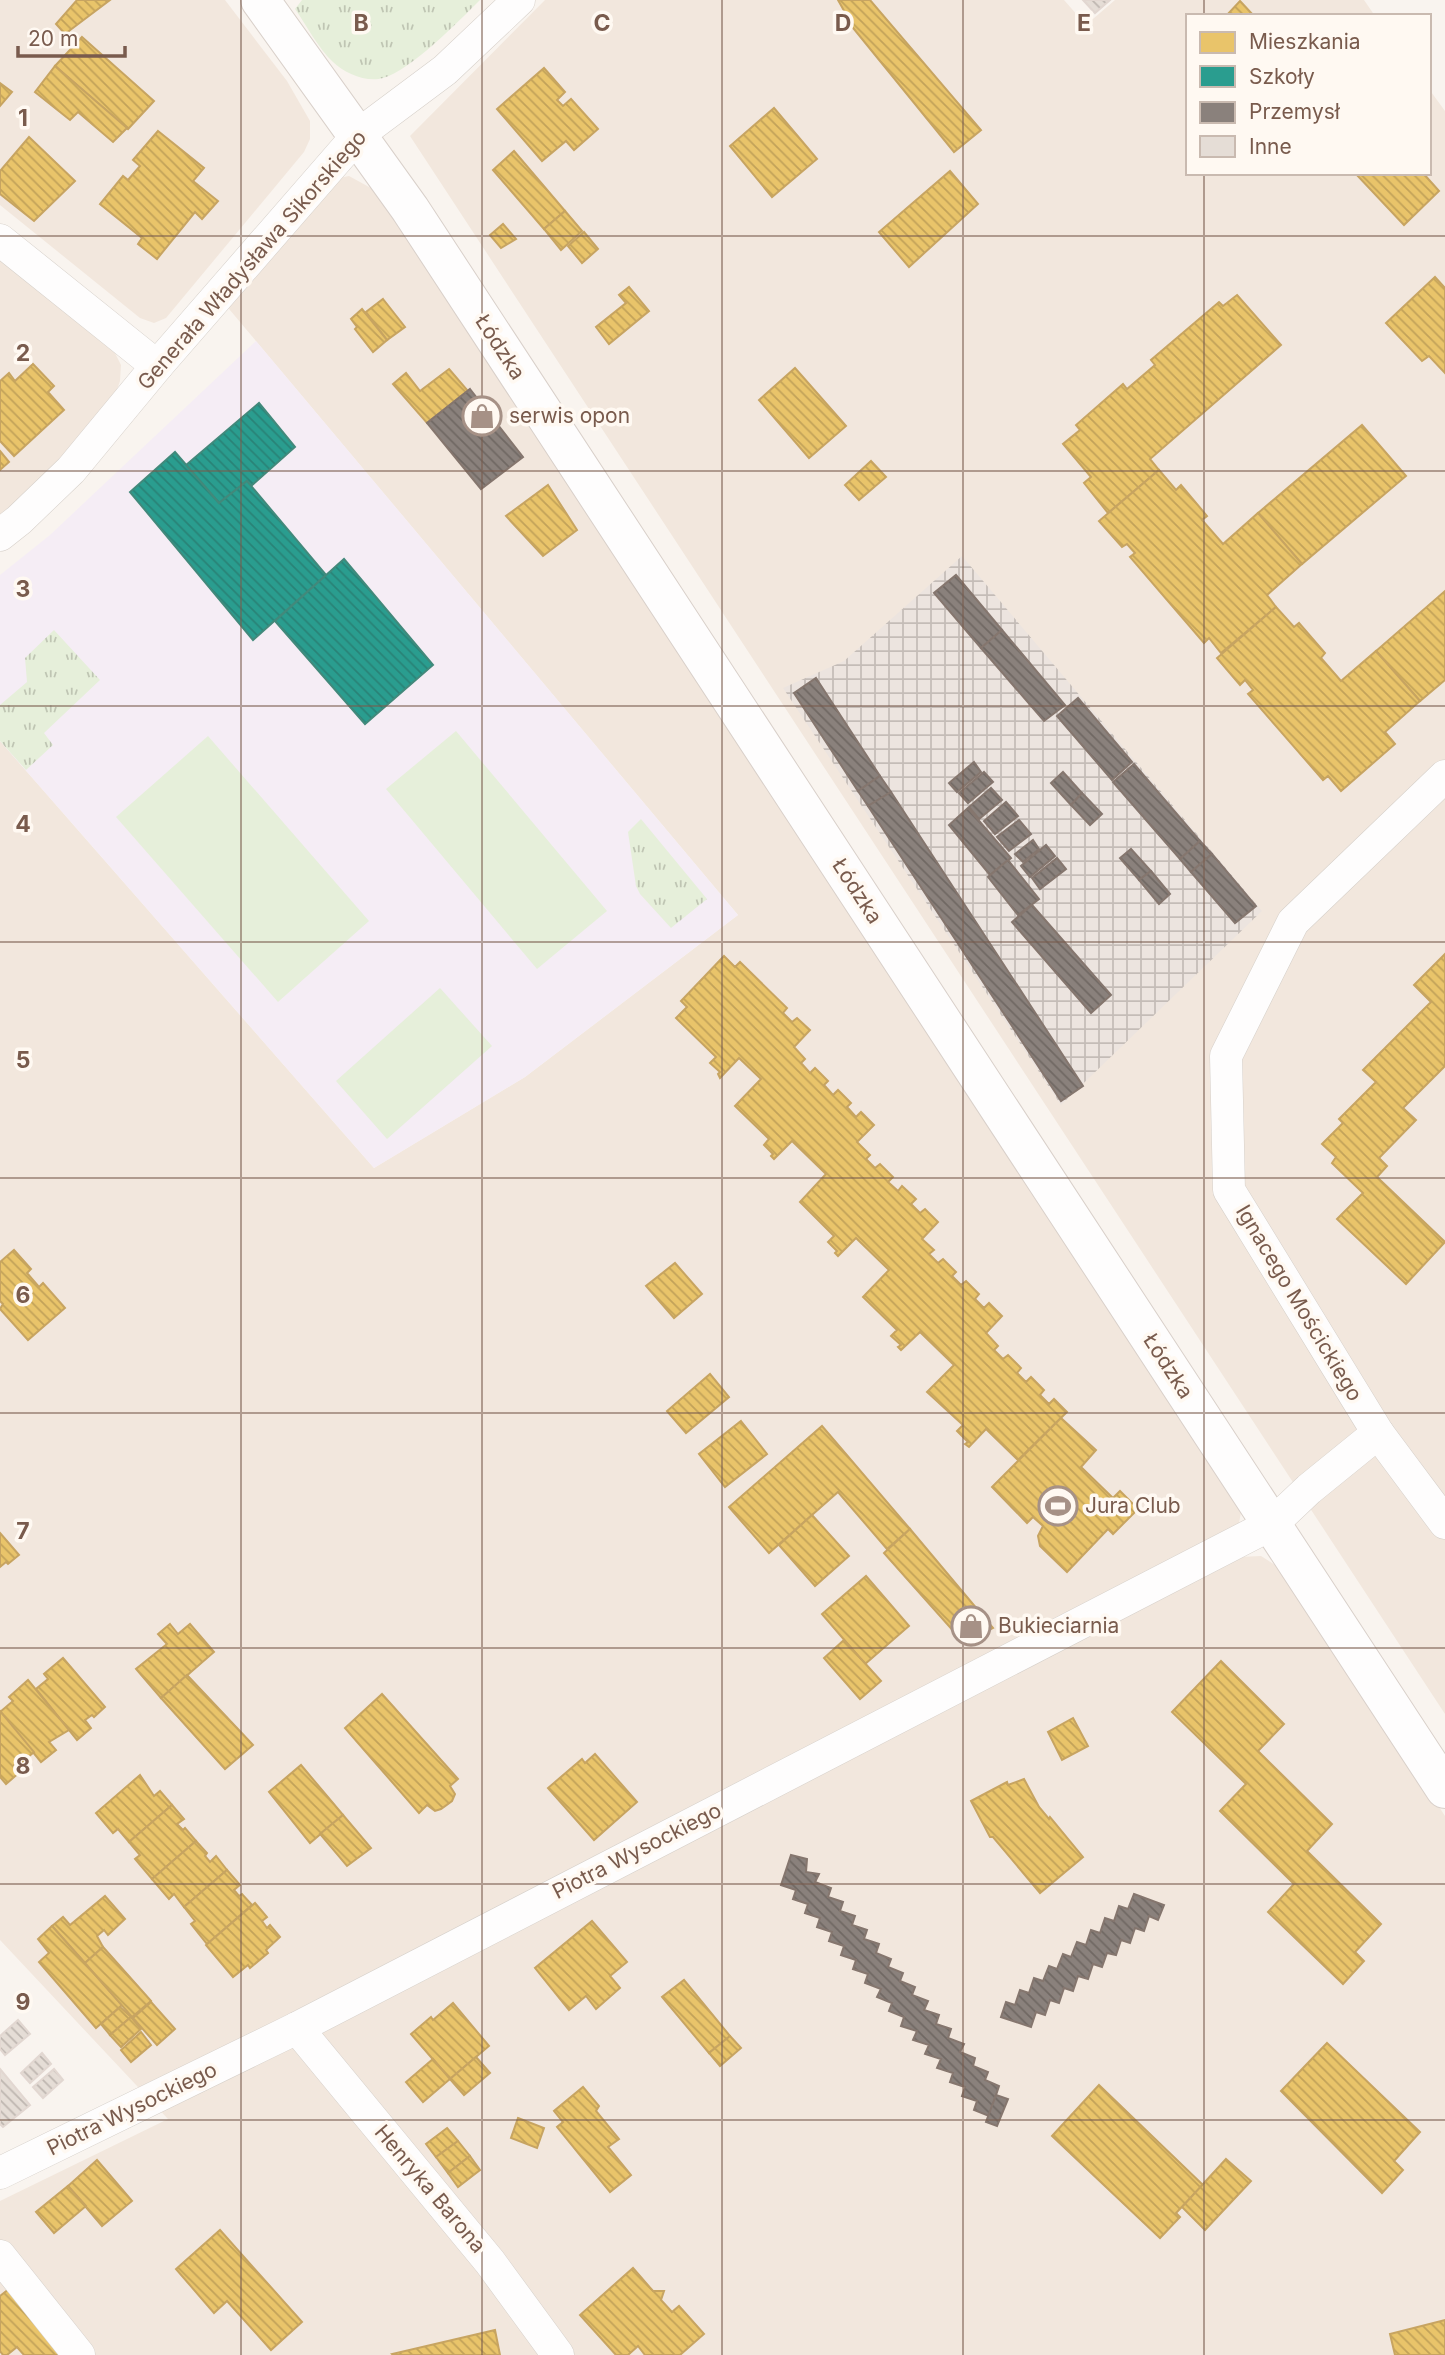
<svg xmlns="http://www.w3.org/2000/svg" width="1445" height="2355" viewBox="0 0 1445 2355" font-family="Inter,sans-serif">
<defs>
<pattern id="industrial-grid" width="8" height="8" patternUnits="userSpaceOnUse" patternTransform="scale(1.75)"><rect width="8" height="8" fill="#ece4df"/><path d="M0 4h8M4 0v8" fill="none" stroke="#c4bcb7"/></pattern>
<pattern id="park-tufts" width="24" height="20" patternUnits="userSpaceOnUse" patternTransform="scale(1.75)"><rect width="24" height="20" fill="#e6efda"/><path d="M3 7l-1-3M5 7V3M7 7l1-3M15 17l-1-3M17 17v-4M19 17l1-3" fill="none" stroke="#bfc5b3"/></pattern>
<pattern id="homes-back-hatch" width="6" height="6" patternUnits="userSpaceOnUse" patternTransform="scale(1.75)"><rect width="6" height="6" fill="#e9c46a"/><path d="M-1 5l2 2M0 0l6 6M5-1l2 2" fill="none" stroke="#c2a259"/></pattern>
<pattern id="schools-back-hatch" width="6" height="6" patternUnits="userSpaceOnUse" patternTransform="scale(1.75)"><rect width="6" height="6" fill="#2a9d8f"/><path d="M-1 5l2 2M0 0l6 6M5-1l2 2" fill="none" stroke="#298377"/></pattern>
<pattern id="industry-back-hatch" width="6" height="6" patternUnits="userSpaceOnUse" patternTransform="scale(1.75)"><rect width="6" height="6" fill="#8a817c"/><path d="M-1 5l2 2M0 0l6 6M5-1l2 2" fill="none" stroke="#706863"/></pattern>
<pattern id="building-back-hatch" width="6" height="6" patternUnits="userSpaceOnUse" patternTransform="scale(1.75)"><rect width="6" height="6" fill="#e5ddd6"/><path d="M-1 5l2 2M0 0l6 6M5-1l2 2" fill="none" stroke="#beb6b0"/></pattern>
</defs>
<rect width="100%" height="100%" fill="#f9f4ef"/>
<g fill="#f2e7dd">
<polygon points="0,0 225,0 287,81 310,121 310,139 304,152 166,318 154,323 140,318 0,205"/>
<polygon points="545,0 1064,0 1086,25 1115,0 1364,0 1375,16 1188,16 1188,173 1429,173 1429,89 1445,111 1445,1714 410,136"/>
<polygon points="349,176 380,193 1242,1507 1239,1523 1228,1532 1239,1557 1261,1556 1278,1567 1290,1579 1445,1816 1445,2355 0,2355 0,2201 168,2119 0,1940 0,741 374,1168 525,1077 738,915 224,303 334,179"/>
<polygon points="0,260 115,353 121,365 120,381 113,401 58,465 0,519"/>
</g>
<polygon fill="url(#industrial-grid)" points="962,556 1262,911 1061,1105 783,688 844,661"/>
<polygon fill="#f5edf5" points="256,341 738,915 525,1077 374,1168 0,741 0,575 50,535"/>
<g fill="url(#park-tufts)">
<path d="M302,0H480C459,21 410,71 383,78C367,83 344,73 333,62C318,48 307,26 295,9Z"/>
<polygon points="54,630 100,680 44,733 53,745 26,770 0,741 0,705 27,682 25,658"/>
<polygon points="641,819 707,899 671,928 640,894 636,886 628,832"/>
</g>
<g fill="#e6efda">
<polygon points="456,731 607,911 537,969 386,789"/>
<polygon points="208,736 369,921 278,1002 116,817"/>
<polygon points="440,988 492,1046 387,1139 336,1081"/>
</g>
<g fill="url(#homes-back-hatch)" stroke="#c7a461" stroke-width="2">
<polygon points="77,0 110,0 65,34 56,24"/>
<polygon points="838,0 870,0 981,130 954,152 845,18 847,16"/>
<polygon points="1240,1 1254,16 1226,16"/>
<polygon points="82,37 154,101 128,129 55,66"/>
<polygon points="55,66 127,128 113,142 78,112 70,120 35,92"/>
<polygon points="544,68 565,92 557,100 563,106 571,99 598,129 574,150 566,141 542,161 497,109"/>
<polygon points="0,83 12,92 0,106"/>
<polygon points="774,108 817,159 772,197 730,146"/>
<polygon points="158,131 204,168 193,181 218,201 202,219 195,212 157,259 138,244 142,238 100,204 123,176 128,180 140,166 133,160"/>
<polygon points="29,137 75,181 34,221 0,194 0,171"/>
<polygon points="514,151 565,211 544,229 493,170"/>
<polygon points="950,171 978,204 909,267 879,232"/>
<polygon points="1355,173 1423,173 1439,191 1404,225"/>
<polygon points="565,211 582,231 561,250 544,229"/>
<polygon points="503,224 516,239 501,248 490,235"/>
<polygon points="584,232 598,249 582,263 568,246"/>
<polygon points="1435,277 1445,288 1445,373 1429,356 1422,361 1386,323"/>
<polygon points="629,287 649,311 609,344 596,327 626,303 619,295"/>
<polygon points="1237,295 1281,345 1150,459 1159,470 1108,513 1084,483 1091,477 1063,444 1080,430 1076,425 1123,384 1127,389 1155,365 1151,360 1219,302 1223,306"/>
<polygon points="383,299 405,327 387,340 366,312"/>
<polygon points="362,309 387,340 373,352 355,329 357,327 351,319"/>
<polygon points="33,364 54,386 48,392 64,410 14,456 0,441 0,381 9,373 15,381"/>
<polygon points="795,368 846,426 809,458 759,400"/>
<polygon points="449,369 468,391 427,423 393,384 406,373 420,391"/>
<polygon points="1362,425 1406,476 1302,564 1258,513"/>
<polygon points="0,451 9,462 0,470"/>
<polygon points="871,461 886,477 859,500 845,485"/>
<polygon points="1159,470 1176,490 1181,485 1207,516 1202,520 1223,544 1258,513 1302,564 1267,595 1276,607 1221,653 1209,638 1204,643 1130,557 1135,553 1127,544 1122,547 1099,521"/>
<polygon points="548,485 577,530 543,556 506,516"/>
<polygon points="1445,591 1445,680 1420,701 1376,651"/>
<polygon points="1276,607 1294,627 1299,623 1325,653 1321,658 1341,681 1376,651 1420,701 1385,732 1395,744 1341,791 1328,776 1323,780 1248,694 1253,690 1245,680 1240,685 1217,658"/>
<polygon points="1445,954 1445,1066 1403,1108 1416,1120 1379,1158 1387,1166 1377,1177 1445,1242 1406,1284 1337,1219 1363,1193 1332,1163 1336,1157 1322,1144 1343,1123 1339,1119 1376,1082 1363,1070 1431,1002 1414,985"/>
<polygon points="724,956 735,967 740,962 787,1008 783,1013 792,1022 797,1018 810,1030 794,1047 805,1059 801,1063 810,1073 815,1068 828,1081 824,1085 833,1095 838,1090 851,1103 847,1107 856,1117 861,1112 874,1125 857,1142 870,1155 866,1159 875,1168 880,1164 893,1177 888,1182 898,1191 902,1186 916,1199 911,1204 920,1213 925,1209 938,1222 922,1239 934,1250 929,1254 938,1263 943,1259 956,1272 952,1276 961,1285 966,1281 979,1294 975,1299 984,1308 989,1303 1002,1316 986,1333 998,1346 994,1350 1003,1359 1008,1355 1021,1368 1017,1373 1026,1382 1031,1377 1044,1390 1040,1395 1049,1404 1054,1399 1067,1412 1018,1460 986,1429 969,1447 965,1444 968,1442 957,1431 963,1425 927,1392 954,1365 920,1332 901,1350 898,1347 901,1345 891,1336 897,1330 863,1297 889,1270 856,1238 838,1256 835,1253 837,1251 828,1242 834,1236 800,1202 826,1174 792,1141 774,1159 771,1156 773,1154 764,1145 769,1139 735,1106 761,1079 739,1058 720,1078 718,1074 720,1072 710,1063 716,1057 676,1018 687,1007 681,1001"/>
<polygon points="14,1250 31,1269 27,1273 39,1287 43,1283 65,1308 28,1340 0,1309 3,1304 0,1301 0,1262"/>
<polygon points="675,1263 702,1294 674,1318 646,1286"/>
<polygon points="710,1374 729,1397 686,1433 667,1411"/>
<polygon points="1061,1418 1096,1450 1081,1467 1113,1498 1120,1491 1138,1509 1113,1534 1108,1529 1067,1572 1040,1546 1038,1536 1043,1526 1033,1517 1027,1523 992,1487"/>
<polygon points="741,1421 767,1454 725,1487 699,1454"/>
<polygon points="822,1426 910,1529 887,1549 838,1492 769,1553 729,1507"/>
<polygon points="812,1515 849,1556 815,1586 779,1545"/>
<polygon points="910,1529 993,1628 964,1643 884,1553"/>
<polygon points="0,1533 19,1555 8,1564 6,1562 0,1567"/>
<polygon points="866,1576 909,1626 865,1664 822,1614"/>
<polygon points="170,1624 178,1634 190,1624 214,1652 161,1698 136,1669 167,1644 158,1634"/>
<polygon points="844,1640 881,1681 860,1699 824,1658"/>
<polygon points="63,1658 105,1707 94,1717 92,1715 85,1720 91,1728 77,1740 36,1689 48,1679 44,1674"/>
<polygon points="1221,1661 1284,1724 1258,1751 1332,1824 1307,1851 1381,1924 1355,1952 1364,1961 1343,1984 1268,1912 1294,1884 1220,1811 1246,1784 1172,1712"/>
<polygon points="187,1675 253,1745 225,1769 161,1698"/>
<polygon points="28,1680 69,1730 49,1742 56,1750 41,1762 0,1712 13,1701 9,1697"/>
<polygon points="382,1694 458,1779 450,1786 455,1794 452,1801 441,1809 435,1811 427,1805 419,1813 345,1728"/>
<polygon points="0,1711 34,1752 22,1762 20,1760 14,1765 20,1772 6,1784 0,1777"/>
<polygon points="1073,1718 1088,1746 1062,1760 1048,1732"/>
<polygon points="595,1754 637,1802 594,1840 548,1788 582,1759 585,1763"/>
<polygon points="301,1765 343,1815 310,1843 269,1792"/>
<polygon points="140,1775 154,1796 160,1791 172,1805 129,1842 118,1829 113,1833 96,1813"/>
<polygon points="1024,1779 1039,1807 1049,1819 1050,1817 1083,1857 1040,1893 993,1837 990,1837 971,1801 1007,1782 1008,1785"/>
<polygon points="172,1805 184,1819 177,1824 183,1830 185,1828 196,1841 152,1879 135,1859 140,1855 129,1842"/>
<polygon points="343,1815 371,1848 347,1866 320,1834"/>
<polygon points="196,1841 207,1853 205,1856 210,1862 216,1856 227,1870 184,1907 174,1894 169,1899 152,1879"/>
<polygon points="227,1870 240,1885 234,1890 239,1896 242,1894 252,1905 207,1944 191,1924 195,1921 184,1907"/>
<polygon points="105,1896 125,1919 108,1935 104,1930 97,1936 103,1947 85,1963 52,1926 63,1917 70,1925"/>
<polygon points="255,1903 267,1917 262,1921 267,1928 270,1925 280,1937 266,1950 268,1953 250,1968 248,1965 233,1977 206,1945"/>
<polygon points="592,1921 627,1962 610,1976 620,1988 596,2009 586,1996 569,2010 535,1968"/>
<polygon points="52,1926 122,2005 96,2028 39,1962 49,1953 38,1939"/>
<polygon points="103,1947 151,2001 132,2017 85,1963"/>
<polygon points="684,1980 730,2036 709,2053 662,1997"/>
<polygon points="151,2002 175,2029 157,2045 133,2018"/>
<polygon points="453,2003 489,2046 450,2079 411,2034 431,2017 433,2020"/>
<polygon points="120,2007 131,2017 110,2035 101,2024"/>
<polygon points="131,2017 141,2029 121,2047 110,2035"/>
<polygon points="141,2032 151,2045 131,2062 121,2050"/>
<polygon points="730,2036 741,2048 720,2066 709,2053"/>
<polygon points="1327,2043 1420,2132 1394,2161 1403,2170 1382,2193 1281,2091"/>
<polygon points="476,2057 490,2073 464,2095 450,2079"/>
<polygon points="433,2059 450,2079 423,2102 406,2082"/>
<polygon points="1099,2085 1203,2185 1176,2213 1180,2217 1160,2238 1052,2136"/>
<polygon points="583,2087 599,2106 596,2111 619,2139 608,2147 631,2175 610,2192 557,2127 563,2122 554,2111"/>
<polygon points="518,2118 544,2128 537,2148 511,2138"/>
<polygon points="447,2128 458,2141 436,2157 426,2144"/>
<polygon points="458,2141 470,2156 448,2173 436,2157"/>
<polygon points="470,2156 480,2170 458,2187 448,2173"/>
<polygon points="1226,2159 1251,2181 1205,2230 1182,2207"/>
<polygon points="97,2160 132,2201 102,2226 68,2186"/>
<polygon points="68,2186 86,2206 54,2233 36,2212"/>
<polygon points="220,2230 302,2322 271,2350 227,2301 214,2313 176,2269"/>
<polygon points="633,2268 653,2291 664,2291 661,2300 672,2312 679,2306 704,2334 680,2355 645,2355 638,2346 628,2355 616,2355 580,2315"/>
<polygon points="9,2289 61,2355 24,2355 17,2347 7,2355 3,2355 0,2351 0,2296"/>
<polygon points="1445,2320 1445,2355 1395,2355 1390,2334"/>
<polygon points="495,2330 500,2355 393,2355 392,2354"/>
</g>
<g fill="url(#schools-back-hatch)" stroke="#42897b" stroke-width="2">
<polygon points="259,403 295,447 251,486 247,481 219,503 186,465"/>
<polygon points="175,452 219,503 247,481 326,575 253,640 130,492"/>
<polygon points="344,559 433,665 365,724 275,621"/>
</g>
<g fill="url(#industry-back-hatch)" stroke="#85766e" stroke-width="2">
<polygon points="470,389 523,457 481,489 427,423"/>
<polygon points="956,575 1002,630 981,648 934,593"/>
<polygon points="1002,630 1065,705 1044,721 981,648"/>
<polygon points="816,678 880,776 858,791 794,693"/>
<polygon points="1078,698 1132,762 1112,780 1057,716"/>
<polygon points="974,762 981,772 957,792 949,783"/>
<polygon points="1134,764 1200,841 1180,859 1113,782"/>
<polygon points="984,772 993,782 968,803 959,793"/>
<polygon points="1063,772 1082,793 1071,805 1051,783"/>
<polygon points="880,776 891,792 868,806 858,791"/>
<polygon points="991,788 1002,800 979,819 969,807"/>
<polygon points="891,792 1083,1086 1061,1101 868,806"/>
<polygon points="1082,793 1102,814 1090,825 1071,805"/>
<polygon points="1006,802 1018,816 995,834 984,821"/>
<polygon points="968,808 1011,858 990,875 949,825"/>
<polygon points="1019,820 1031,834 1009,851 997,837"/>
<polygon points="1033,840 1039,849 1023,862 1015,854"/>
<polygon points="1200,841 1212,854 1191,872 1180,859"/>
<polygon points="1046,845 1055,856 1030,877 1021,866"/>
<polygon points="1131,849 1151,871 1139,880 1120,858"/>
<polygon points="1212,854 1256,906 1235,923 1191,872"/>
<polygon points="1057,858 1066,869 1040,889 1032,878"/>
<polygon points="1008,860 1039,899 1018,915 988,877"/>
<polygon points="1151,871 1170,894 1159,904 1139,880"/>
<polygon points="1032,905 1111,995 1091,1013 1012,922"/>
<polygon points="791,1855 807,1859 806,1872 819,1874 815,1882 831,1888 828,1897 843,1902 840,1911 855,1916 852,1925 867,1930 864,1939 879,1944 876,1953 891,1959 888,1967 903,1973 900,1981 915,1987 912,1995 928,2001 924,2010 939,2015 936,2024 951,2029 948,2038 964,2044 960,2052 975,2058 973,2066 988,2072 985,2080 999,2086 989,2116 974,2110 977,2101 962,2096 965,2087 950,2082 953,2073 937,2068 941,2059 925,2054 929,2045 913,2040 917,2031 901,2026 904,2017 889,2011 892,2003 877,1997 881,1989 865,1983 868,1974 853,1969 856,1960 841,1955 844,1946 829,1941 832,1932 817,1927 820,1918 805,1913 808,1904 793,1899 796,1890 781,1885"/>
<polygon points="1134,1894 1164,1905 1158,1920 1149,1916 1144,1931 1135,1928 1130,1943 1121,1940 1116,1955 1107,1953 1102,1967 1093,1964 1088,1979 1078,1976 1073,1991 1064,1988 1059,2003 1050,2000 1045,2015 1036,2012 1031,2027 1001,2017 1006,2002 1015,2005 1020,1990 1029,1993 1034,1978 1043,1981 1049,1966 1057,1969 1063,1954 1071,1957 1077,1942 1086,1945 1091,1930 1100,1933 1105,1918 1114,1921 1119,1906 1128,1909"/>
<polygon points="996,2095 1008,2099 997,2126 986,2122"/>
</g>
<g fill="url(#building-back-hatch)" stroke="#e2d7d1" stroke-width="2">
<polygon points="1083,0 1110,0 1095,13"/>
<polygon points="18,2020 30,2034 5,2055 0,2049 0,2036"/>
<polygon points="42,2053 51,2064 30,2083 21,2073"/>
<polygon points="0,2069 30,2105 3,2127 0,2124"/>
<polygon points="54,2069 63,2080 43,2098 33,2087"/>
</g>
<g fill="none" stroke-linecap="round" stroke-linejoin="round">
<g stroke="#d6d0ca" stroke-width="33">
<g id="street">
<polyline points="0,240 157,366"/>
<polyline points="0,535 19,520 71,470 157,366 358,135 445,70 519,0"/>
<polyline points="1445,776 1293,922 1226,1056 1229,1190 1378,1433 1445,1523"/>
<polyline points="297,2028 490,2262 558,2355"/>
<polyline points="0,2173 297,2028 1272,1524 1309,1489 1378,1433"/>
<polyline points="0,2256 79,2355"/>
</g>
</g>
<g stroke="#d9d0ca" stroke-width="40">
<polyline id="secondary" points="260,0 410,209 1445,1789"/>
</g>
<use href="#street" stroke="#fefdfd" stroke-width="32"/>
<use href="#secondary" stroke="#fefdfd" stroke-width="38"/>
</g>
<path fill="none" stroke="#795b4d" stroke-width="2" stroke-opacity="0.55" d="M241,0V2355M482,0V2355M722,0V2355M963,0V2355M1204,0V16M1204,173V2355M0,236H1445M0,471H1445M0,706H1445M0,942H1445M0,1178H1445M0,1413H1445M0,1648H1445M0,1884H1445M0,2120H1445"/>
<defs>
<g id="shop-ring" transform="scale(2.0125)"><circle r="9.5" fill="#fff9f2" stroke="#a69186" stroke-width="1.5"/><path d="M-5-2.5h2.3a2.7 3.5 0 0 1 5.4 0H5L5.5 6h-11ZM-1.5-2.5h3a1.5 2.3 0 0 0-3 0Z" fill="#a69186"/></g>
<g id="stadium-ring" transform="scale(2.0125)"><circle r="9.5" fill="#fff9f2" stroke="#a69186" stroke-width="1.5"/><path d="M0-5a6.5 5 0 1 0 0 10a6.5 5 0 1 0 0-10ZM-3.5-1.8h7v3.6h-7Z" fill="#a69186"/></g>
</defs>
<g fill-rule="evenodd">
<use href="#shop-ring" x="482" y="416"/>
<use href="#stadium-ring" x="1058" y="1506"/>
<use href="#shop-ring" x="971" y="1626"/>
</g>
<g text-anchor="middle" stroke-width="7" stroke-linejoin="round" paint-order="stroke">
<g font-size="21" fill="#795b4d" stroke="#fff9f2">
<text transform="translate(252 260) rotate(-49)" y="7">Generała Władysława Sikorskiego</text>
<text transform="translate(500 347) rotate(57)" y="7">Łódzka</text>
<text transform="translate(857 891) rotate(57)" y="7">Łódzka</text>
<text transform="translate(1299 1303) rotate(59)" y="7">Ignacego Mościckiego</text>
<text transform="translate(1168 1366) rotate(57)" y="7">Łódzka</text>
<text transform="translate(637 1851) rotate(-27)" y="7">Piotra Wysockiego</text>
<text transform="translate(132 2109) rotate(-26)" y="7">Piotra Wysockiego</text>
<text transform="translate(430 2189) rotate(50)" y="7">Henryka Barona</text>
</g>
<g font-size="21" fill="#795b4d" stroke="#fff9f2" text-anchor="start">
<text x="509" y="423">serwis opon</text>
<text x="1085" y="1513">Jura Club</text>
<text x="998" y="1633">Bukieciarnia</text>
</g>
</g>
<g font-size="23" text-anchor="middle" font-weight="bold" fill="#795b4d" stroke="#fff9f2" stroke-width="7" stroke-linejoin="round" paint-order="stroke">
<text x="361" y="31">B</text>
<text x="602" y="31">C</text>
<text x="843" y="31">D</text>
<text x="1084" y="31">E</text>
<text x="23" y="126">1</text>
<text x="23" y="361">2</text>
<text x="23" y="597">3</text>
<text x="23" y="832">4</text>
<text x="23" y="1068">5</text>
<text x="23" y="1303">6</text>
<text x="23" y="1539">7</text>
<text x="23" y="1774">8</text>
<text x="23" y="2010">9</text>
</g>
<rect x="1186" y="14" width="245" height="161" fill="#fff9f2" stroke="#c9bab0" stroke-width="2"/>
<rect x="1200" y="32" width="35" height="21" fill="#e9c46a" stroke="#c9bab0" stroke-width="2"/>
<text x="1249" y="49" font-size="21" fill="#795b4d">Mieszkania</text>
<rect x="1200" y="66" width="35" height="21" fill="#2a9d8f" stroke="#c9bab0" stroke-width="2"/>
<text x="1249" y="84" font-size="21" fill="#795b4d">Szkoły</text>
<rect x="1200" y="102" width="35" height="21" fill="#8a817c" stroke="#c9bab0" stroke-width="2"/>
<text x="1249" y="119" font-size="21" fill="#795b4d">Przemysł</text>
<rect x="1200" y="136" width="35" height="21" fill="#e5ddd6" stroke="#c9bab0" stroke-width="2"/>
<text x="1249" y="154" font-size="21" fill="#795b4d">Inne</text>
<path d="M18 46v10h107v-10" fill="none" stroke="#795b4d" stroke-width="3.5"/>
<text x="28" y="46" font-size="21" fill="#795b4d" stroke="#fff9f2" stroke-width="5" paint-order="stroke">20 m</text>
</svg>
